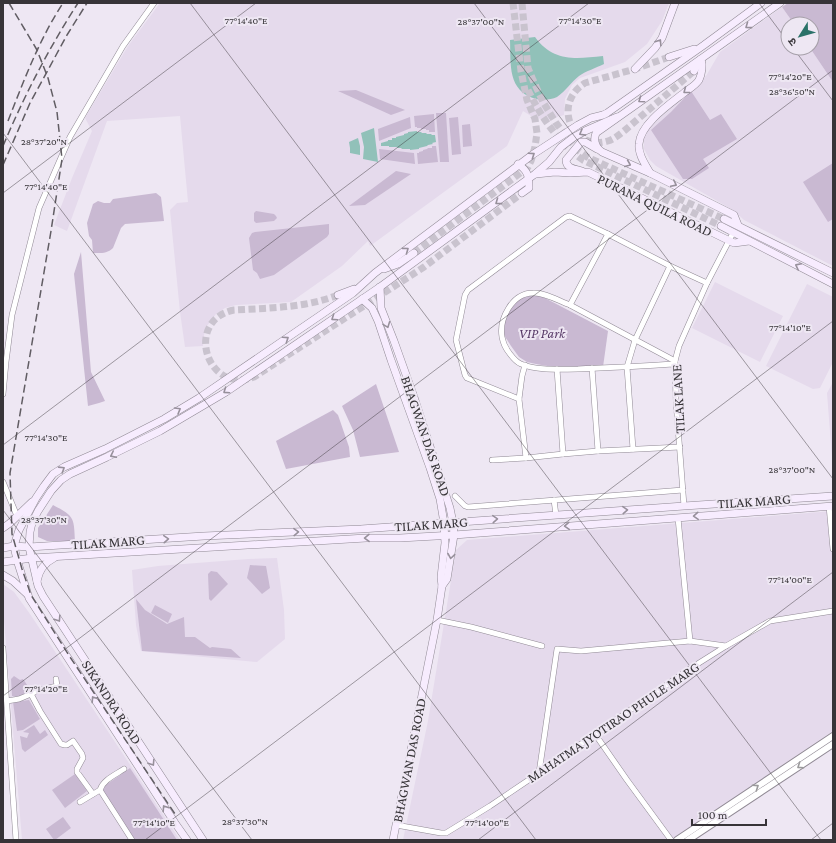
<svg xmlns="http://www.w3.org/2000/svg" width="836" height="843" viewBox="0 0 836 843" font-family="'Crimson Pro','Noto Sans Devanagari',serif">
<rect width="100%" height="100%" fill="#eee7f3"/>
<g fill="#e5daec">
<polygon points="160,3 669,3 662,21 647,44 625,62 580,78 572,85 565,99 564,115 550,119 541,119 531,116 523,111 507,146 370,246 368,241 342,266 291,302 236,305 225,308 216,314 207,326 204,335 203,346 185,347 180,312 170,210 177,203 188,202 180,116 107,121 67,231 54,225 72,178 92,131 85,118 128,46"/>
<polygon points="782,7 794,24 788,24 788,48 810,48 833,82 833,266 744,220 733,210 656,166 650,160 644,149 644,137 647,130 706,76 720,52"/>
<polygon points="715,282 783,316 760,362 692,328"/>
<polygon points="807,284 833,297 833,362 820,388 813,389 766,366"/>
<polygon points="833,382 833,471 827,393"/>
<polygon points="833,511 833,731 670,840 403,840 428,721 456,550 467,540"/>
<polygon points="277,558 284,610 285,639 257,662 141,651 136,625 132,570 158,566 248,559"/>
<polygon points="3,584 14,592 30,614 180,840 22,840 3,608"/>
</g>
<g fill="#c9b9d2">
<polygon points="788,3 833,3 833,82 810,48 812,48 812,24 794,24 782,7"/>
<polygon points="356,90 405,110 391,115 338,91"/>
<polygon points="691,91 710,120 721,114 737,139 703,159 709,168 692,179 683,179 651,130 671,112"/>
<polygon points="436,113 446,113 449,162 440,162"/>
<polygon points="434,114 435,132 429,132 429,130 426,130 426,129 421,129 421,128 417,128 417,127 415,127 414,116"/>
<polygon points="410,117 411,128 379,141 378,129"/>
<polygon points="458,117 461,154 452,155 449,118"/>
<polygon points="470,124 472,146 463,147 462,125"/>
<polygon points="432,146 436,146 438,162 418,164 417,153 419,153 419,152 423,151 423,150 427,149 428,148 432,148"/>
<polygon points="379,149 414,153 415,164 380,159"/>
<polygon points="833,163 833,219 828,222 803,182"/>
<polygon points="396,171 411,174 365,205 349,206"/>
<path d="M156,193L161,197L164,221L125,224L121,228L113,248C107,254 100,253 93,253L92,240L89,236L87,223L93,204L98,201L104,203H110L113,199Z"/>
<polygon points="256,211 274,214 276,216 277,218 274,221 256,223 254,221 254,213"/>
<polygon points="329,224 329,234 327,237 274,275 260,279 257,273 253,270 249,238 252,233 255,232"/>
<polygon points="81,252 91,372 105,401 99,403 88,406 74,274"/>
<polygon points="523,294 536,295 543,297 608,331 603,367 553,367 536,364 527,362 519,357 511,346 504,335 505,320 511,308"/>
<polygon points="376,384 399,452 360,457 353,430 342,406"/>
<polygon points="333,410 338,415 349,447 350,457 286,469 276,441"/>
<path d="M53,505C74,516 74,517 75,541H47L38,537V528Z"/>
<polygon points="250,565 266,566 270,588 262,594 247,578"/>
<polygon points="211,571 217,572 228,584 211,601 209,599 208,574"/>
<polygon points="136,599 145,610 167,624 184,617 185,637 195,637 210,648 212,647 231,649 241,658 142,651"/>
<polygon points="155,605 172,614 168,623 151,613"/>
<polygon points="14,676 20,680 23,679 32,692 19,697 12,696 11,679"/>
<polygon points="29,700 40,719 23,730 17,731 13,702"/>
<polygon points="34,725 40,734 45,730 48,735 25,752 22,749 20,736 27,738 29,733 23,732"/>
<polygon points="130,768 177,840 135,840 102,790 103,787"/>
<polygon points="75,774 87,791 65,808 52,790"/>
<polygon points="63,817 71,828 55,840 54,840 46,829"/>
</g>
<g fill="#91c1b9">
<path d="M535,37C553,62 575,59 603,56L604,64C596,68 586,71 579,76C571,82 566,91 557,97C551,100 542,100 536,99C507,91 511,64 510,40Z"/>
<polygon points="374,128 378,162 363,159 364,147 361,133"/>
<polygon points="417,131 417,132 421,132 422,133 426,133 427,134 431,134 432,135 435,135 436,142 432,143 433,144 428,145 427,146 419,148 419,149 410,150 410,149 402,149 401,148 398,148 397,147 389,147 389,146 381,146 381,143 388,141 388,140 392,140 392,138 396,138 396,137 404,135 404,134 408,133 408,132"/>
<polygon points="358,138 360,146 360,155 350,153 350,148 349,142"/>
</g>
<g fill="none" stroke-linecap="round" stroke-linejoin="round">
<g stroke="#c9c3ce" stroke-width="7" stroke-dasharray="7 3.5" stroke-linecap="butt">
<polyline points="522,3 528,68 533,80 543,102 556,123 571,142 579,151 587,157 724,219"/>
<path d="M669,57L635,69L585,83C551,104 573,152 608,141C614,139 619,135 624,131L694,71"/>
<path d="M528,90C541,117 558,142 583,160L721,226"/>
<polyline points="414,253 519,174 528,167 531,161 535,147 537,133 535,119 527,100 521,71 513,3"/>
<path d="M338,295C305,308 269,308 234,310C184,320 206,395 254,377L424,267L522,193"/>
</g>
<g stroke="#908994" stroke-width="6">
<g id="minor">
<polyline points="608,234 570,305 675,361"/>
<path d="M570,305C559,301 544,292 533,293C512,293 499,319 502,337C503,343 506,349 510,354C513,358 516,362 521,364C538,371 559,369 578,369C610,368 642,366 675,364"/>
<polyline points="592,368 598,451"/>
<polyline points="557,369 563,454 598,451 680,447"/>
<polyline points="3,394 6,362 12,315 39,208 70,137 123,46 154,3"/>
<polyline points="519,399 522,376 525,365"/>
<polyline points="633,449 627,367 635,340 670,266"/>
<polyline points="563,454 526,458 519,399 467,378 465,375 456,340 465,295 468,290 566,217 570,216 608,234 670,266 707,283"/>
<polyline points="492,460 526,458"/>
<polyline points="3,482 17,516"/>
<polyline points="455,496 465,506 468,507 683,490"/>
<polyline points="554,500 556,515"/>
<polyline points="684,506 676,401 675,361 679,346 707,283 733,233"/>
<polyline points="829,506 833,549"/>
<polyline points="678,518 690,641"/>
<polyline points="437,620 471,627 542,646"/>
<polyline points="3,648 16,840"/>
<polyline points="31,694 36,691 57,686 56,679"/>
<polyline points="7,701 19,699 31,694 40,711 61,744 65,745 67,745 73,741 82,754 83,758 77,769 77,772 93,794"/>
<polyline points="595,734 627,780 671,840"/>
<path d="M124,769C115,775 103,780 100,790L132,840"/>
<polyline points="539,773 557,649 581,651 690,641 726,646"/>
<polyline points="80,802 100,790"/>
<polyline points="396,825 441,833 446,833 490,806 539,773 691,668 726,646 770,621 833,611"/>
</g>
</g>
<g stroke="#908994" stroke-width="8">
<g id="tertiary">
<polyline points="677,840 833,736"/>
<polyline points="688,840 833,744"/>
</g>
</g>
<g stroke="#908994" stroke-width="8">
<g id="secondary">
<polyline points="669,57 694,49"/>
<path d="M701,59C703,65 702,74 699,80C696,85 689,89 685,92C670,104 640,124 639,144C638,154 645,164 650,173L734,215L738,225"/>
<polyline points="635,69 655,48 662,38 675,3"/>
<polyline points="694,71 700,61"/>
<path d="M518,164C528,171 529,176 529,188L522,193"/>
<path d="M582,171C576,169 566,169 566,160L581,142H585L597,149"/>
<path d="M650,173L602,152C595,147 593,141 596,133L780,3"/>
<polyline points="536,174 555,172 570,173 588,172 734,243 749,241"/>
<polyline points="724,219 833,273"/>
<polyline points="721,226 833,284"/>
<polyline points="384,269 398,264 414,253"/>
<polyline points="380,287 381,308 394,341 414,397 450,508 453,523 454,535 447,579 442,586"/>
<polyline points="338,295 354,289"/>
<polyline points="362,299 372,308 378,321 391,360 430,468 440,499 444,523 445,543 441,577 442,586 437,620 393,840"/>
<polyline points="3,528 10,523 32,502"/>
<polyline points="3,548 14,546 29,547 204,536 361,529 684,506 833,496"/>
<polyline points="3,562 32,558 366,538 400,538 454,535 833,506"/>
<polyline points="3,575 13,581 27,594"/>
<path d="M37,581C39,570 44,563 54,558"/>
<polyline points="187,840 175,823 29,598 17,560 14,546 19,530 36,498 44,486 53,474 64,467 105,449 164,419 199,398 353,293 375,273 532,155 578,125 591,118 603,115 607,113 704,45 761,3"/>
<polyline points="203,840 43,596 38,586 29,547 30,532 32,523 38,511 51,491 61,480 70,474 107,457 160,431 226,392 380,287 535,174 549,162 561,147 574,137 585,131 617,117"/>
</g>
</g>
<use href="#minor" stroke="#fff" stroke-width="5"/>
<use href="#tertiary" stroke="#fff" stroke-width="6"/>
<use href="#secondary" stroke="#f7ecfe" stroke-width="7"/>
<g stroke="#615d63" stroke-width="1.5" stroke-dasharray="8 4" stroke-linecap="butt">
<polyline points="9,3 37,50 48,78 57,112 62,159 51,231 10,473 12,534 22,569 31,595 70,657 175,814"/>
<path d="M8,121C24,80 39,40 63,3"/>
<path d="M3,146C24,96 49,48 78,3"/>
<polyline points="3,165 30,103 67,35 87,3"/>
</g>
</g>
<defs><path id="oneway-chevron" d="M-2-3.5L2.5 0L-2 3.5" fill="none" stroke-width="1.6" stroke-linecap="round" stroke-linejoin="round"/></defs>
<g stroke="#97909b">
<use href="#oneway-chevron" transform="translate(748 26) rotate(144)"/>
<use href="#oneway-chevron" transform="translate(659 42) rotate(-57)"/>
<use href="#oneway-chevron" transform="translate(686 91) rotate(142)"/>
<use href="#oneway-chevron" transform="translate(641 100) rotate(145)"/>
<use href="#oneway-chevron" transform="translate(582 133) rotate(151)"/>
<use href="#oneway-chevron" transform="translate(532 155) rotate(-34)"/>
<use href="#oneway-chevron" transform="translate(628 164) rotate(23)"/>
<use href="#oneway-chevron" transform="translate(674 184) rotate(26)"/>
<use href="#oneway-chevron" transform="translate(498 202) rotate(144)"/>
<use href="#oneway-chevron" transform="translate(406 250) rotate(-36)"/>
<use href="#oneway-chevron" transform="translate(798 266) rotate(-153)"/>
<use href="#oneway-chevron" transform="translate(334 318) rotate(146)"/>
<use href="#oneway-chevron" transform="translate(387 325) rotate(69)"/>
<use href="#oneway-chevron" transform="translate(286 339) rotate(-34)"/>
<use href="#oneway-chevron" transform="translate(226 391) rotate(146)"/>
<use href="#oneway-chevron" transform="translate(178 410) rotate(-30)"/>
<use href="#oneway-chevron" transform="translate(113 455) rotate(154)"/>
<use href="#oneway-chevron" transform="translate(62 469) rotate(-32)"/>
<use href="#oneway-chevron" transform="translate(625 510) rotate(-4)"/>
<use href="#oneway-chevron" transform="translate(696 516) rotate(176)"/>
<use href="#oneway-chevron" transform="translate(495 519) rotate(-4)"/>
<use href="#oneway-chevron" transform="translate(567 526) rotate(176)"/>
<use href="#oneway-chevron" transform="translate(296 532) rotate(-2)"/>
<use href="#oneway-chevron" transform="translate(367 538) rotate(179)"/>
<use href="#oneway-chevron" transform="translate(166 539) rotate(-4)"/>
<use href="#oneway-chevron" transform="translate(451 556) rotate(99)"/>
<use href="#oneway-chevron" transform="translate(58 619) rotate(57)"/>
<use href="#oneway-chevron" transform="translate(94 699) rotate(-123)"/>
<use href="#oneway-chevron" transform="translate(152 763) rotate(57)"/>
<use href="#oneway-chevron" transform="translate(165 808) rotate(-123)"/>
</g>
<g stroke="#9b9a9c">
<use href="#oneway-chevron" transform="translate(800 766) rotate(146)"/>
<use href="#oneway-chevron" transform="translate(756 787) rotate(-34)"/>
</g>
<path fill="none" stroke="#373438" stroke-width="1" stroke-opacity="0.45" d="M190,3L821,840M474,3L833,479M759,3L788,42M793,48L833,101M3,133L536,840M3,193L256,3M3,445L589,3M3,510L252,840M3,696L833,70M145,840L833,321M478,840L833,572M811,840L833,823"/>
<g text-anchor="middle" stroke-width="4" stroke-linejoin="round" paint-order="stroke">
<g font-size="14" fill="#373438" stroke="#eee7f3">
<text transform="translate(655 205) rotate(26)" y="5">PURANA QUILA ROAD</text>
<text transform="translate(678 399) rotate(-93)" y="5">TILAK LANE</text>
<text transform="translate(426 436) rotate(71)" y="5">BHAGWAN DAS ROAD</text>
<text transform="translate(754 501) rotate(-4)" y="5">TILAK MARG</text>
<text transform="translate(431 524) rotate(-4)" y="5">TILAK MARG</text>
<text transform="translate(108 542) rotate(-4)" y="5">TILAK MARG</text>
<text transform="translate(112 702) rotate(57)" y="5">SIKANDRA ROAD</text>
<text transform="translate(613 722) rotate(-34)" y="5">MAHATMA JYOTIRAO PHULE MARG</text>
<text transform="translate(409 760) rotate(-79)" y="5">BHAGWAN DAS ROAD</text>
</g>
<g font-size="14" font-style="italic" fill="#583a68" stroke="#eee7f3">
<text x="542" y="338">VIP Park</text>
</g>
</g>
<g font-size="10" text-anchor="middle" fill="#373438" stroke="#eee7f3" stroke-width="4" stroke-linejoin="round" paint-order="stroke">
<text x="246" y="24">77°14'40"E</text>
<text x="580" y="24">77°14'30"E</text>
<text x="481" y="25">28°37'00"N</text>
<text x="790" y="80">77°14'20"E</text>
<text x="792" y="95">28°36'50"N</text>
<text x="44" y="145">28°37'20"N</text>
<text x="46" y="190">77°14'40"E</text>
<text x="790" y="331">77°14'10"E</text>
<text x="46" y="441">77°14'30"E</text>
<text x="792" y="473">28°37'00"N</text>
<text x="44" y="523">28°37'30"N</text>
<text x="790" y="583">77°14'00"E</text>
<text x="46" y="692">77°14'20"E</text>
<text x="245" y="825">28°37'30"N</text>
<text x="154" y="826">77°14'10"E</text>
<text x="487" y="826">77°14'00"E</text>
</g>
<rect width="836" height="843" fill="none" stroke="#373438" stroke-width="8"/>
<g transform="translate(800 36) rotate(233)"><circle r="19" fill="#eee7f3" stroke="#a59fa8"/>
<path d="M0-3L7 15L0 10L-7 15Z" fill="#2b7269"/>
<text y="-6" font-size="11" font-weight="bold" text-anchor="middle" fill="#373438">उ</text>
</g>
<path d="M692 819v6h74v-6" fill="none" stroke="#373438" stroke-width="2"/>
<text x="698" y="819" font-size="12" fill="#373438" stroke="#eee7f3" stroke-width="3" paint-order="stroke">100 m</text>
</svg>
